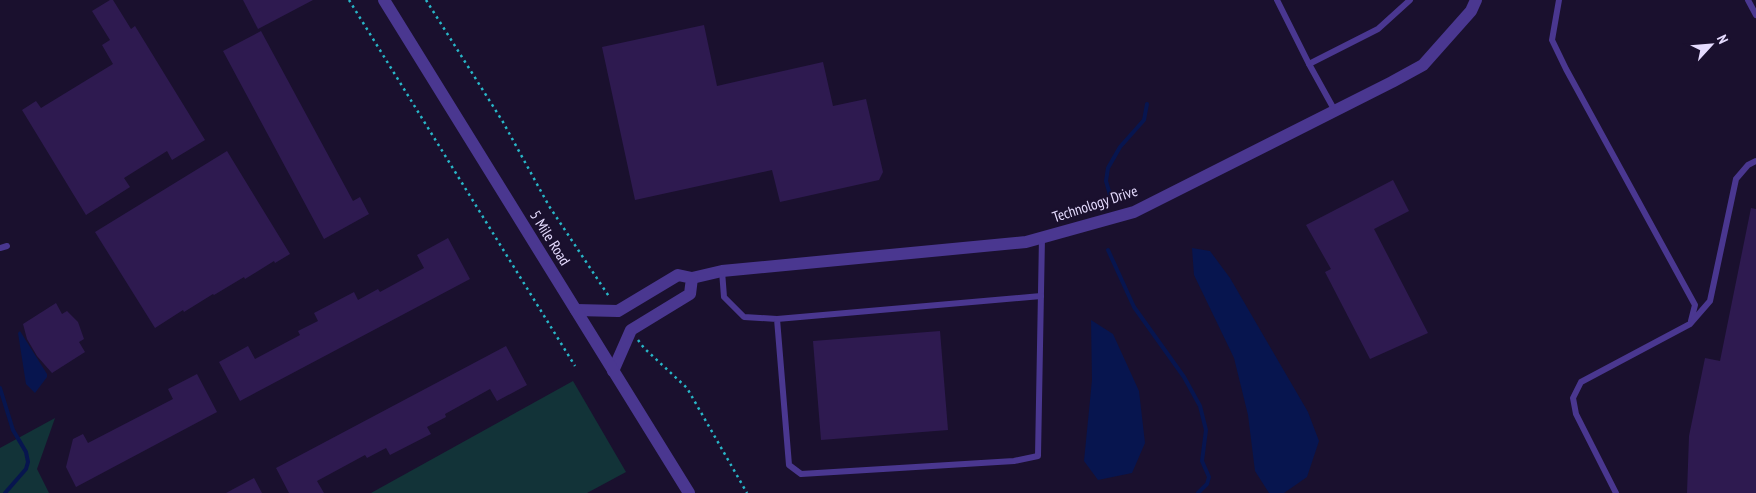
<svg xmlns="http://www.w3.org/2000/svg" width="1756" height="493" viewBox="0 0 1756 493" font-family="'PT Sans Narrow',sans-serif">
<rect width="100%" height="100%" fill="#1a102e"/>
<g fill="#123338">
<polygon points="573,381 626,472 587,493 371,493"/>
<polygon points="55,418 37,469 49,493 0,493 0,448"/>
</g>
<g fill="#07154f">
<polygon points="1192,248 1210,251 1230,278 1308,412 1319,441 1307,477 1284,493 1269,493 1255,471 1248,415 1234,358 1194,275"/>
<polygon points="1091,320 1113,334 1139,391 1145,443 1132,473 1098,480 1084,461 1092,380"/>
<polygon points="20,331 47,374 47,377 35,393 26,384 18,333"/>
</g>
<g fill="none" stroke-linecap="round" stroke-linejoin="round">
<g stroke="#07154f" stroke-width="4">
<polyline points="1110,195 1106,181 1108,168 1120,147 1144,120 1147,104"/>
<polyline points="1108,250 1134,307 1184,377 1200,406 1206,430 1202,461 1209,477 1207,484 1198,493"/>
<polyline points="0,388 13,430 26,452 28,462 26,469 5,493"/>
</g>
</g>
<g fill="#2e1a50">
<polygon points="110,0 113,0 131,29 135,26 205,140 172,160 167,151 124,178 130,187 86,215 22,110 36,101 41,108 113,64 102,45 110,40 92,11"/>
<polygon points="243,0 313,0 258,29"/>
<polygon points="704,25 717,86 823,62 833,106 866,99 883,172 879,180 780,202 772,170 635,200 602,47"/>
<polygon points="261,31 353,201 360,197 369,214 324,239 223,51"/>
<polygon points="227,151 290,254 275,263 274,261 245,279 244,277 214,295 213,294 184,312 183,310 155,328 95,232"/>
<polygon points="1393,180 1409,211 1374,229 1428,333 1370,359 1325,272 1331,269 1306,225"/>
<polygon points="1751,208 1756,209 1756,493 1687,493 1689,436 1705,358 1720,361"/>
<polygon points="448,238 470,279 240,401 219,362 248,346 255,359 300,335 298,331 318,321 314,313 354,292 358,300 378,289 380,292 424,268 417,255"/>
<polygon points="56,303 62,314 67,311 78,322 84,339 79,342 85,352 52,373 37,356 27,339 23,324"/>
<polygon points="940,331 948,430 821,440 813,341"/>
<polygon points="506,346 527,385 497,401 490,389 445,414 446,417 427,427 431,434 390,455 386,448 367,458 365,455 317,481 324,493 289,493 276,468"/>
<polygon points="197,374 217,412 76,487 66,467 73,439 83,434 88,443 173,399 168,389"/>
<polygon points="254,478 262,493 226,493"/>
</g>
<g fill="none" stroke-linecap="round" stroke-linejoin="round">
<g stroke="#28b6c8" stroke-width="2.5" stroke-dasharray="2.5 4" stroke-linecap="butt">
<polyline points="349,0 575,366"/>
<polyline points="426,0 503,122 549,206 610,298"/>
<polyline points="638,340 644,348 687,388 747,493"/>
</g>
<g stroke="#4a3790" stroke-width="6">
<polyline points="1277,0 1309,64 1335,111"/>
<polyline points="1559,0 1552,40 1566,69 1695,305 1691,321"/>
<polyline points="1748,0 1756,15"/>
<polyline points="1309,64 1378,29 1410,0"/>
<polyline points="0,248 7,246"/>
<polyline points="722,271 724,297 744,317 777,319 789,465 801,474 1014,461 1038,456 1042,237"/>
<polyline points="777,319 1041,296"/>
<polyline points="1616,493 1576,414 1573,398 1581,382 1690,324 1710,301 1736,179 1748,165 1756,161"/>
</g>
<g stroke="#4a3790" stroke-width="12">
<polyline points="692,278 722,271 1026,242 1134,212 1392,82 1423,65 1471,11 1476,0"/>
<polyline points="576,310 618,311 678,275 692,278 690,294 631,330 613,371"/>
</g>
<polyline stroke="#4a3790" stroke-width="12" points="384,0 689,493"/>
</g>
<g text-anchor="middle" stroke-width="4" stroke-linejoin="round" paint-order="stroke">
<g font-size="15" fill="#e6dcff" stroke="#1a102e">
<text transform="translate(1095 204) rotate(-18)" y="5">Technology Drive</text>
<text transform="translate(550 238) rotate(58)" y="5">5 Mile Road</text>
</g>
</g>
<g transform="translate(1711 45) rotate(64)" stroke="#1a102e" stroke-width="4" paint-order="stroke">
<path d="M0-4L9 19L0 12L-9 19Z" fill="#e6dcff"/>
<text y="-8" font-size="14" font-weight="bold" text-anchor="middle" fill="#e6dcff">N</text>
</g>
</svg>
